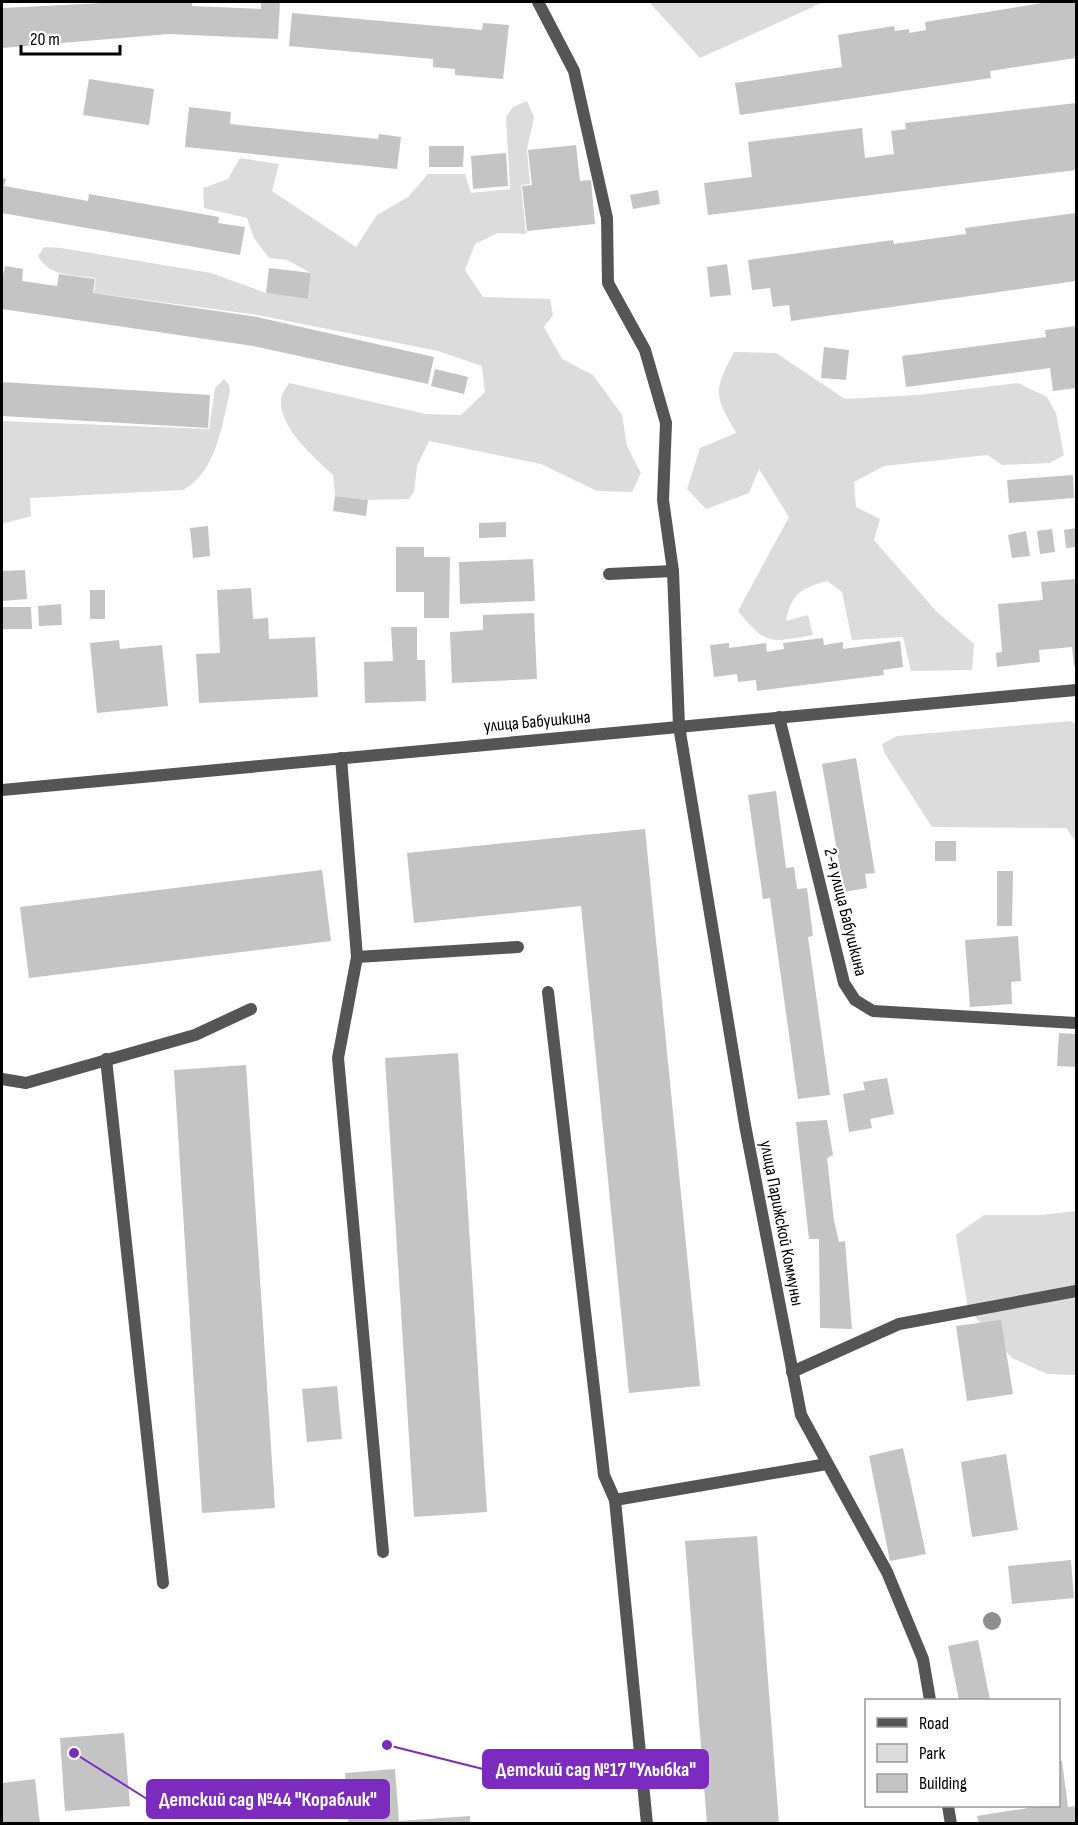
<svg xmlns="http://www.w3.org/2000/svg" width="1078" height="1825" viewBox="0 0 1078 1825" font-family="'Sofia Sans Condensed',sans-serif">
<rect width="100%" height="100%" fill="#fff"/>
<g fill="#dcdcdc">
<polygon points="649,2 824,2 700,58"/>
<path d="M527,101L534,117L527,150L530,184L521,185L526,234L498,233L475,244L465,270L483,297L550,299L553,315L544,327L562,359L593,375L622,415L627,446L641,473L632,492L597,491L541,464L429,441L417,466L414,492L409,499L368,500L335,496L333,475C315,458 279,428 281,400C281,395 286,388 289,383L426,414L461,415L485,392L482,366L438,351L257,315L94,293L96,278C75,275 49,277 38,256L44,247L61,248L211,273L266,293L308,299L311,273L287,260L269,258L254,238L247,218L204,208L203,188L228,179L240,158L279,164L272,191L356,247L377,215L408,197L428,174H465L471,193L510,189L506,117L513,107Z"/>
<path d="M734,352L776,353L845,399L918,395L1018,383L1047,397L1056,413L1064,455L1050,463L1002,465L988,455L884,466L854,482L856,507L880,519L874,540L937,612L974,644L972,670L911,671L903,637L852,640L842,592L827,581C801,588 791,594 786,621L808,615L813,635C771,642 767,647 738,611L789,517L759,469L749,493L706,509L687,489L700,448L736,433C714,394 713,392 734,352Z"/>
<path d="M224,379L229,385L230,392C221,427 217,471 183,490L30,498L31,516L2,524V421L209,429L215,388Z"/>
<polygon points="1071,721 1076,725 1076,842 1066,828 932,827 885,754 882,744 897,736"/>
<polygon points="1076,1211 1076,1372 1074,1375 1047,1374 1012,1358 968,1309 956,1235 984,1215 1041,1215"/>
</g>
<g fill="#c4c4c4">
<polygon points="123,2 192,2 192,6 261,9 261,2 280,2 278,39 169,34 2,48 2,8"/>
<polygon points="1048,2 1076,2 1076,58 990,71 991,78 740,115 735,83 842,67 838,35 894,26 895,31 909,29 909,33 926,30 925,22"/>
<polygon points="292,13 482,30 483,23 509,25 503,79 455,75 455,69 433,67 433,59 289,46"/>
<polygon points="89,79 154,89 149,125 83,115"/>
<polygon points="1076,103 1076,170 708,215 704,183 752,177 748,142 862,128 865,158 894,154 891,131 906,129 905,123"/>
<polygon points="189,107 231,112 230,124 378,139 379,134 401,137 397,169 185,147"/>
<polygon points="576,145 580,181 591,180 595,224 527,231 522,186 532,185 528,150"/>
<polygon points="429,146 464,146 463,167 429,167"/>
<polygon points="506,153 508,186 473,189 471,156"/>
<polygon points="2,178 6,179 4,186 88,201 89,194 219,217 218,223 245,227 240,255 2,213"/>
<polygon points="658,190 660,204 633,209 630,195"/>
<polygon points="1076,213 1076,281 791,321 789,305 773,307 770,288 752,290 748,260 893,240 894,244 966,234 965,228"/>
<polygon points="727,264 731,295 710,297 707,267"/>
<polygon points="5,266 23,269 22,281 57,286 59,274 95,279 93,293 257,317 434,357 428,384 253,346 2,309 2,280"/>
<polygon points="269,268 311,273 308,299 266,293"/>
<polygon points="1076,326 1076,388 1053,391 1050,368 906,387 902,356 1046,337 1045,330"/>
<polygon points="824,347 849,350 846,380 821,378"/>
<polygon points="435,369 468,377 464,394 431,386"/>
<polygon points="2,382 210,395 208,428 2,416"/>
<polygon points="1073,475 1074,498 1009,503 1007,480"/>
<polygon points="335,496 368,500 366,516 333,511"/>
<polygon points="506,522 506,537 479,538 479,523"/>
<polygon points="208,526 210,556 193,558 190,528"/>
<polygon points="1076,528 1076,547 1066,548 1064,530"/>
<polygon points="1052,529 1055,552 1040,554 1037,531"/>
<polygon points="1026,531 1030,556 1012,558 1008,535"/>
<polygon points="396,547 424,547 424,557 450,557 449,618 424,618 424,592 396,592"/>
<polygon points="533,559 535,601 460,604 459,562"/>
<polygon points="25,570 27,599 2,601 2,571"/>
<polygon points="1076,579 1076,666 1074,666 1072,647 1039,650 1040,662 997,667 996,653 1002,652 998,604 1043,600 1041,582"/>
<polygon points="251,588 253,619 268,618 269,639 315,637 318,697 199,703 196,654 220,653 217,590"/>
<rect x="90" y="590" width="15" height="29"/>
<polygon points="61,604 62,625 39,626 38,606"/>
<polygon points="2,607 31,607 32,629 2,629"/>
<polygon points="534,613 537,679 452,683 450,632 483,630 483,615"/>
<polygon points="391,627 417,627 417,660 425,660 426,701 365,703 364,662 393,661"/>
<polygon points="823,638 824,645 843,642 843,649 900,641 903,667 883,670 884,675 757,691 756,680 738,682 737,674 714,677 710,645 729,643 729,648 766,643 767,652 784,649 783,643"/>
<polygon points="119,640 120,649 162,645 168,706 97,713 90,643"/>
<polygon points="856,758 875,873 865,874 867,888 844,892 822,764"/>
<polygon points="776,791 786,868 794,867 797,889 807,888 813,936 808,937 830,1095 798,1099 770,898 763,899 748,795"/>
<polygon points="645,829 700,1386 629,1393 581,906 414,923 407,853"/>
<rect x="935" y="841" width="21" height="20"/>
<polygon points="322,870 331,941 29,978 20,907"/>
<polygon points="997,871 1013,871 1012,926 997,926"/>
<polygon points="1018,936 1021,981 1011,982 1012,1004 970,1007 965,940"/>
<polygon points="1059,1033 1076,1034 1075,1067 1057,1066"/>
<polygon points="458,1053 487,1512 414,1517 385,1058"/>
<polygon points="246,1065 275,1508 202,1513 174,1070"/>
<polygon points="887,1078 894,1114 870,1119 872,1128 849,1132 843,1094 865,1090 863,1082"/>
<polygon points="827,1120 833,1155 827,1158 834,1221 839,1242 845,1241 852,1329 820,1328 819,1239 809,1239 796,1122"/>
<polygon points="1001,1320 1013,1394 967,1401 956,1326"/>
<polygon points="337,1386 342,1439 307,1442 302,1389"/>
<polygon points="903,1448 926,1554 890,1561 869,1456"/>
<polygon points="1006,1454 1018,1530 972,1537 961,1462"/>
<polygon points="757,1536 779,1824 707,1824 685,1541"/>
<polygon points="1071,1560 1074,1598 1012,1604 1008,1566"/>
<polygon points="978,1640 990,1700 959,1700 948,1646"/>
<polygon points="124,1733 130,1806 65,1811 60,1738"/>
<polygon points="1058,1761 1062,1761 1068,1807 1076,1806 1076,1824 979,1824 977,1816 1041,1806 1058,1806"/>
<polygon points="395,1769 399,1821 470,1816 470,1824 348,1824 345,1773"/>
<polygon points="35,1779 40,1824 2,1824 2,1783"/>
</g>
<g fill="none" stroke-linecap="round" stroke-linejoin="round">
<g stroke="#555" stroke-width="12">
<polyline points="538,2 574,71 607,218 608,283 645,350 666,423 663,500 673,571 679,726 745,1125 801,1415 887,1572 923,1659 930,1700"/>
<polyline points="609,574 673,571"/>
<polyline points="779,717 844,983 855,1000 873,1011 1076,1023"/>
<polyline points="341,758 357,957 338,1058 383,1552"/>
<polyline points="357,957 518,947"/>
<polyline points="548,992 604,1475 615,1500 827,1464"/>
<polyline points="106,1059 163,1583"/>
<polyline points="2,1079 26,1083 195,1035 251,1009"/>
<polyline points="615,1500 647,1824"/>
<polyline points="948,1806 951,1824"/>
</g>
<polyline stroke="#555" stroke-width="12" points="792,1372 899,1324 1076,1291"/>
<polyline stroke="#555" stroke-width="12" points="2,790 1076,690"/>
</g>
<circle fill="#8f8f8f" cx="992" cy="1621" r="9"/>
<g text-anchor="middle" stroke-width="4.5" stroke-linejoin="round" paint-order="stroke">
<g font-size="18" fill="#000" stroke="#fff">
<text transform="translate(537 721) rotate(-5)" y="6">улица Бабушкина</text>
<text transform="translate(846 912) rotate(76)" y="6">2-я улица Бабушкина</text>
<text transform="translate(782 1223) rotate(79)" y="6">улица Парижской Коммуны</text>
</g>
</g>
<path fill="none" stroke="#7b2cbf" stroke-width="2" d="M387 1745L483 1769M74 1753L147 1799"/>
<g fill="#7b2cbf" stroke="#fff" stroke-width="2">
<circle cx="387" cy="1745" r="6"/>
<circle cx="74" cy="1753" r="6"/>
</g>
<g fill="#7b2cbf" stroke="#7b2cbf" stroke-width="2">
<rect x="483" y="1750" width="225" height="38" rx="6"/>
<rect x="147" y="1780" width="242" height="38" rx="6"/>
</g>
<g font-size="20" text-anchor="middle" font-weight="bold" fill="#fff">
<text x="596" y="1776">Детский сад №17 "Улыбка"</text>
<text x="268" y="1806">Детский сад №44 "Кораблик"</text>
</g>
<rect width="1078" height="1825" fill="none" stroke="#000000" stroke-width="6"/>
<rect x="865" y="1699" width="195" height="108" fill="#ffffff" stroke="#999999" stroke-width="1.5"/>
<rect x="877" y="1718" width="30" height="9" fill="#555555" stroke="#999999" stroke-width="1.5"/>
<text x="919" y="1729" font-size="18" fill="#000000">Road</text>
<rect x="877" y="1744" width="30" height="18" fill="#dcdcdc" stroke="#999999" stroke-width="1.5"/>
<text x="919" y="1759" font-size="18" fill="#000000">Park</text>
<rect x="877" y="1774" width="30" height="18" fill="#c4c4c4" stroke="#999999" stroke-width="1.5"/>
<text x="919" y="1789" font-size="18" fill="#000000">Building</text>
<path d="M21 45v9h99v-9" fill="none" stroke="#000000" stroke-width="3"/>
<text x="30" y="45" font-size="18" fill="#000000" stroke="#ffffff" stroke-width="4.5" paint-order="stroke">20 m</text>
</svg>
